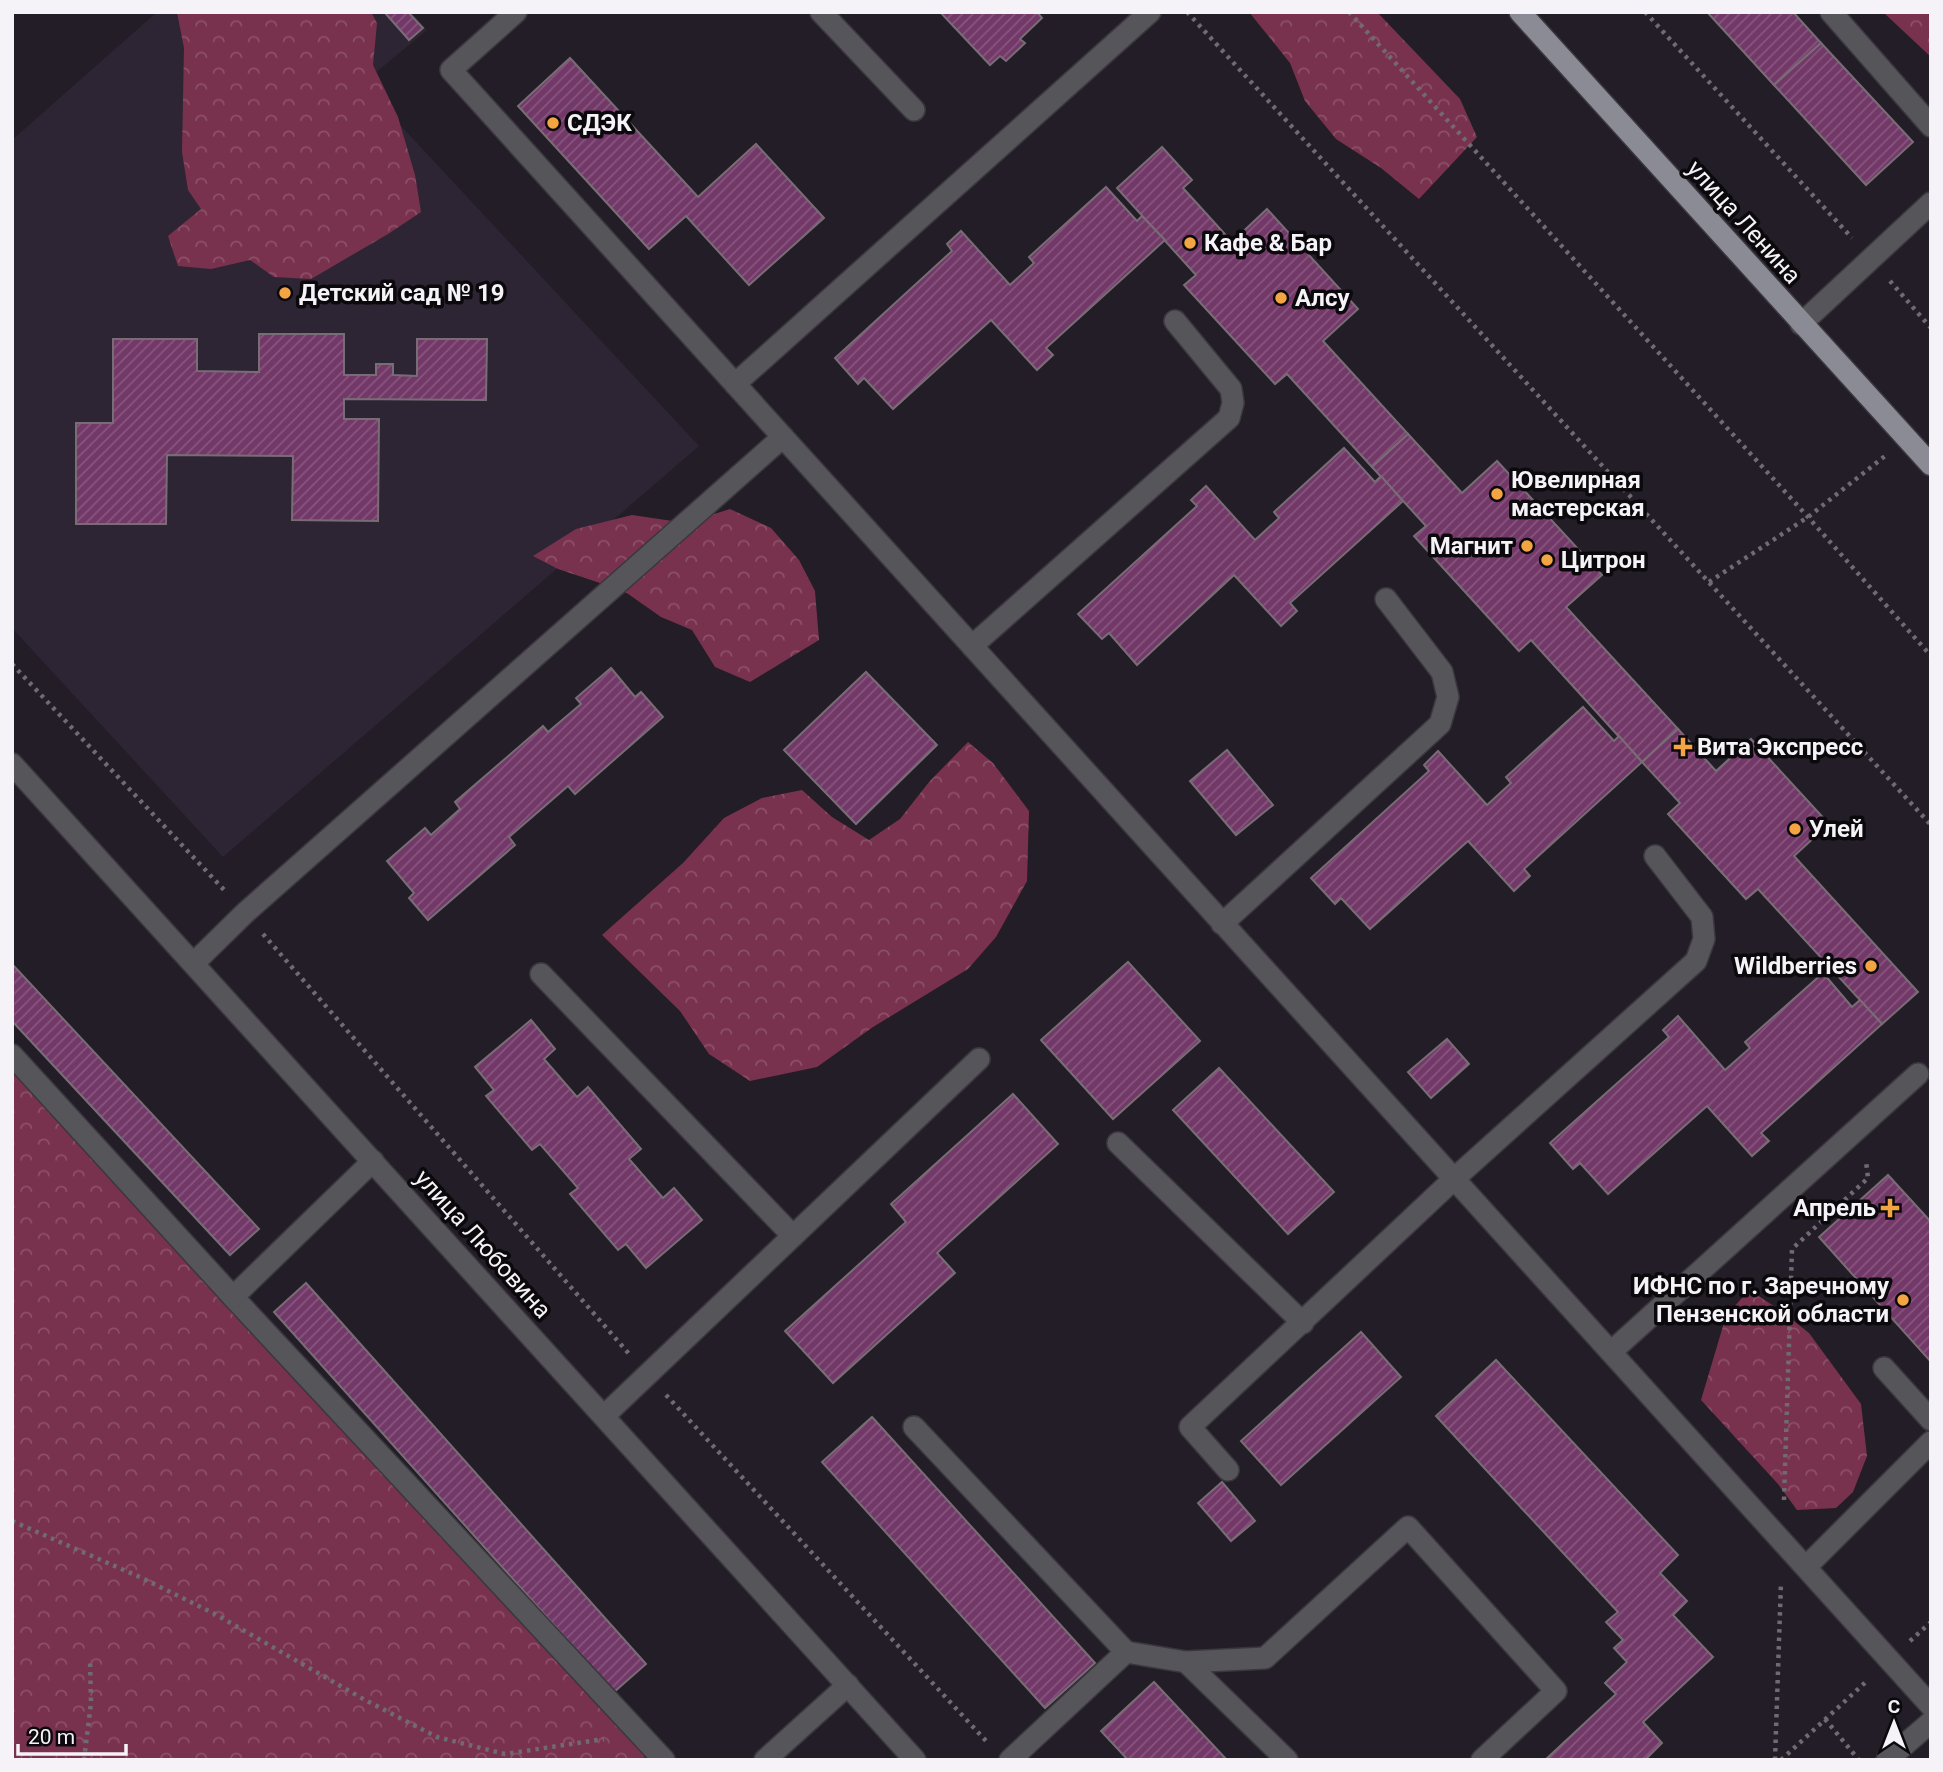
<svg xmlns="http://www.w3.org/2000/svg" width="1943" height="1772" viewBox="0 0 1943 1772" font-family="Roboto,sans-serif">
<defs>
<pattern id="forest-crowns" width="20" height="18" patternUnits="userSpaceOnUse" patternTransform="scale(1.75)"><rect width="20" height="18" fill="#79324e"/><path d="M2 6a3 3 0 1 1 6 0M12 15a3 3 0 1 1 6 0" fill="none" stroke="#8d5068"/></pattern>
<pattern id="building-hatch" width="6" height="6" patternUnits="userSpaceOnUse" patternTransform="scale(1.75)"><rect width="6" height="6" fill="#723868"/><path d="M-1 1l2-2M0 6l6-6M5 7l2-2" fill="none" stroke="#87557e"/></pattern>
</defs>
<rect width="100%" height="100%" fill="#221d26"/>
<polygon fill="#2e2534" points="157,12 411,12 427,30 362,84 699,446 223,857 12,628 12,140"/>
<g fill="url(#forest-crowns)">
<polygon points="177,12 371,12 377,23 373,65 398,117 415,175 421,212 388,234 311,279 274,277 250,260 211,269 178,266 168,236 201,209 188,190 182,152 184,48"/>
<polygon points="1249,12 1377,12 1460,99 1477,137 1419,199 1381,168 1336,139 1305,101 1290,63"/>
<polygon points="1883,12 1931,12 1931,57"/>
<polygon points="730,509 771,528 799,560 815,591 819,640 750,682 715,667 692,630 661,617 624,591 558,569 533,556 576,529 632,515 686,523"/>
<polygon points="968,742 993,763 1029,811 1027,881 996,937 968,969 873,1027 817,1067 750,1081 709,1054 680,1011 602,935 683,863 724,818 762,798 802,790 832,817 869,840 900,819 929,782"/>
<polygon points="12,1064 639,1733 645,1760 12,1760"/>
<polygon points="1749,1290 1780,1310 1809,1333 1861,1404 1867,1456 1853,1492 1836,1508 1797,1510 1778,1484 1701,1400 1726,1316"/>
</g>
<g fill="url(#building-hatch)" stroke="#786d75" stroke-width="2">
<polygon points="388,12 408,12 423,28 409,40 386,14"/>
<polygon points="940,12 1037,12 1042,18 1020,39 1025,43 1006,61 1000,56 990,65"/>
<polygon points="1707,12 1793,12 1821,43 1774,85"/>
<polygon points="1821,43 1913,142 1866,185 1774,85"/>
<polygon points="570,58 698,197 756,144 824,218 749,285 686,216 649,249 518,106"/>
<polygon points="1162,147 1192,180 1183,188 1232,242 1267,209 1358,309 1323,341 1408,434 1372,467 1287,374 1275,384 1184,285 1196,275 1117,188"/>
<polygon points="1106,187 1137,221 1142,216 1165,240 1046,348 1053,355 1037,370 991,320 893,409 864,378 858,384 835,358 952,251 947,244 961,231 1010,285 1034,263 1029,257"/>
<polygon points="259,334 344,334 344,375 376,375 376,364 393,364 393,375 417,376 417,339 487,339 486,400 344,399 344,419 379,419 378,521 292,520 293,456 167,455 166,524 76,524 76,423 113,423 113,339 197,339 197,371 259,372"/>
<polygon points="1408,434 1462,493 1497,461 1602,575 1566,607 1678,729 1642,762 1531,640 1519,651 1414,536 1426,526 1372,467"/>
<polygon points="1344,448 1375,482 1381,476 1403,501 1290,603 1297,611 1281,626 1234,575 1137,665 1109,633 1102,639 1078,614 1197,506 1191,500 1206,486 1255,540 1279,518 1274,512"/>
<polygon points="611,668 635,697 641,692 663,717 575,794 568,786 509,837 515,845 428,920 409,898 414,893 387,861 425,828 431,835 460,809 455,802 543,726 548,732 581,704 576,698"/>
<polygon points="866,672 937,745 856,824 784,750"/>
<polygon points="1583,707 1614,741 1619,736 1642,762 1524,869 1530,876 1514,891 1468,841 1370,929 1341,898 1335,904 1311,878 1429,771 1424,765 1438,751 1487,805 1511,783 1506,777"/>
<polygon points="1678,729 1716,771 1751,739 1829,824 1794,856 1918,992 1882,1024 1758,889 1746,899 1668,814 1680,803 1642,762"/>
<polygon points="1227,750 1273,805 1236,835 1190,781"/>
<polygon points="1128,962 1200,1041 1113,1119 1041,1040"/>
<polygon points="12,964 259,1229 230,1255 12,1021"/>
<polygon points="1823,973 1852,1007 1860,1000 1882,1024 1761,1133 1769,1141 1752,1156 1707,1106 1608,1194 1580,1163 1573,1169 1550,1143 1669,1037 1663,1030 1678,1016 1725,1070 1750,1048 1745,1042"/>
<polygon points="531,1020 555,1049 544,1059 577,1097 588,1087 641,1149 629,1159 663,1198 674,1188 702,1220 646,1268 626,1244 618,1250 570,1194 578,1188 540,1144 532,1150 486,1096 494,1090 475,1067"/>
<polygon points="1447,1039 1469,1064 1431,1098 1408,1072"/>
<polygon points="1219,1068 1334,1192 1288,1234 1173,1110"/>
<polygon points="1013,1094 1058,1144 937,1253 955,1273 833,1383 785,1331 906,1222 891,1204"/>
<polygon points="1888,1175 1931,1222 1931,1362 1819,1237"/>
<polygon points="306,1283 646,1664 614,1692 274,1312"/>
<polygon points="1361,1332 1401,1377 1281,1485 1241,1441"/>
<polygon points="1496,1360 1678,1555 1660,1573 1687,1601 1673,1615 1713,1657 1643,1722 1662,1743 1645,1760 1545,1760 1616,1694 1605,1683 1627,1662 1614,1648 1623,1640 1606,1622 1618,1612 1436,1416"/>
<polygon points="872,1417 1095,1663 1045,1708 822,1462"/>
<polygon points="1222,1482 1255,1521 1231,1541 1198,1503"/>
<polygon points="1154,1682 1227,1760 1128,1760 1101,1731"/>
</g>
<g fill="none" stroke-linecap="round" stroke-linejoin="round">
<g stroke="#3b373f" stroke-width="24">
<g id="minor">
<polyline points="516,12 451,70 1931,1706"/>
<polyline points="821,12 914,110"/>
<polyline points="1831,12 1931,126"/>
<polyline points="1801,324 1931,203"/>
<polyline points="735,384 1150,12"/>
<polyline points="972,646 1229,418 1233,403 1231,389 1175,321"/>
<polyline points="12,764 915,1760"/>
<polyline points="1222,924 1440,724 1448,697 1442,672 1386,599"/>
<polyline points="194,963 245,913 783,437"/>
<polyline points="541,974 793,1236"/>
<polyline points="12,1055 233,1297 664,1760"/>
<polyline points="1118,1143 1303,1323"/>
<polyline points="233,1297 373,1161"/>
<polyline points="1611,1352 1918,1074"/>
<polyline points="1884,1368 1931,1420"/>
<polyline points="604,1416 979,1059"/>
<polyline points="914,1427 1126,1652 1010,1760"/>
<polyline points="1228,1470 1190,1427 1455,1178 1696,961 1704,939 1702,917 1655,856"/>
<polyline points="1806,1567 1931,1442"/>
<polyline points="1126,1652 1186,1662 1265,1658 1408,1527 1556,1691 1482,1760"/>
<polyline points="1186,1662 1287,1760"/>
<polyline points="765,1760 848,1685"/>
<polyline points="1887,1760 1931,1722"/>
</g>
</g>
<g stroke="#3b373f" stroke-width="24">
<polyline id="major" points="1520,12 1931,465"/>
</g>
<g stroke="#706b73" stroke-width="4.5" stroke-dasharray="3.5 5" stroke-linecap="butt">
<polyline points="1187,12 1931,825"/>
<polyline points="1349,12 1808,517 1931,656"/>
<polyline points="1645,12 1852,238"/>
<polyline points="1890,281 1931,328"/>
<polyline points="1709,582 1808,517 1885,456"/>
<polyline points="12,664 227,893"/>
<polyline points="263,934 630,1355"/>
<polyline points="666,1395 988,1743"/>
<polyline points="1784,1500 1792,1249 1868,1178 1866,1161"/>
<polyline points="12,1521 142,1578 215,1614 365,1700 437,1737 505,1754 604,1739"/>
<polyline points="1910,1641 1931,1622"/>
<polyline points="1825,1719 1858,1759"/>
<polyline points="84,1760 91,1703 90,1659"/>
<polyline points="1775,1760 1781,1582"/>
<polyline points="1781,1760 1868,1680"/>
</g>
<use href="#minor" stroke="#55555a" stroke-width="21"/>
<use href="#major" stroke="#8b8b95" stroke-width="21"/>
</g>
<g fill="#f3a443" stroke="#0b090c" stroke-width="2.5">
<circle cx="553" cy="123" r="7"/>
<circle cx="1190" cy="243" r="7"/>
<circle cx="285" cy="293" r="7"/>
<circle cx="1281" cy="298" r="7"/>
<circle cx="1497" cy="494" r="7"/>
<circle cx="1527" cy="546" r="7"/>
<circle cx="1547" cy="560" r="7"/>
<path d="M1679.5 736.5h7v7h7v7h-7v7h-7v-7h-7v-7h7z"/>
<circle cx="1795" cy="829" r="7"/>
<circle cx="1871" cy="966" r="7"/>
<path d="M1886.5 1197.5h7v7h7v7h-7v7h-7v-7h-7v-7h7z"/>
<circle cx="1903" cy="1300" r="7"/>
</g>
<g text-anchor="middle" stroke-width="7" stroke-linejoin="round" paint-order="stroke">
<g font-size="24" font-weight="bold" fill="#f5f2f8" stroke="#0b090c" text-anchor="start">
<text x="567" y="131">СДЭК</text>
<text x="1204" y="251">Кафе &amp; Бар</text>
<text x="299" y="301">Детский сад № 19</text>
<text x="1295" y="306">Алсу</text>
<text x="1511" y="488">Ювелирная<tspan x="1511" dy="28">мастерская</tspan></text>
<text x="1513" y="554" text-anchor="end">Магнит</text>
<text x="1561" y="568">Цитрон</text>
<text x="1697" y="755">Вита Экспресс</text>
<text x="1809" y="837">Улей</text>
<text x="1857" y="974" text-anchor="end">Wildberries</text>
<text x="1876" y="1216" text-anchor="end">Апрель</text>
<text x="1889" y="1294" text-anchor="end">ИФНС по г. Заречному<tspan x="1889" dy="28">Пензенской области</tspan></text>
</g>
<g font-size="24" fill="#f5f2f8" stroke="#0b090c">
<text transform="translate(1744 222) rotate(48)" y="8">улица Ленина</text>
<text transform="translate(483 1244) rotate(48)" y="8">улица Любовина</text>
</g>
</g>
<rect width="1943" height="1772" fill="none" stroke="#f5f2f8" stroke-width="28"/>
<g transform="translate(1894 1723)" stroke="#0b090c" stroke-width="5" paint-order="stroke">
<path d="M0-5L12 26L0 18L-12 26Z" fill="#f5f2f8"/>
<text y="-10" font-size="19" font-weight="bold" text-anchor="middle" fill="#f5f2f8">С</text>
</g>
<path d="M18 1744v10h108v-10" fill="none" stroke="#f5f2f8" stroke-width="3.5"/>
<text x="28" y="1744" font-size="21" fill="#f5f2f8" stroke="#0b090c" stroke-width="5" paint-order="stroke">20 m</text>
</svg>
